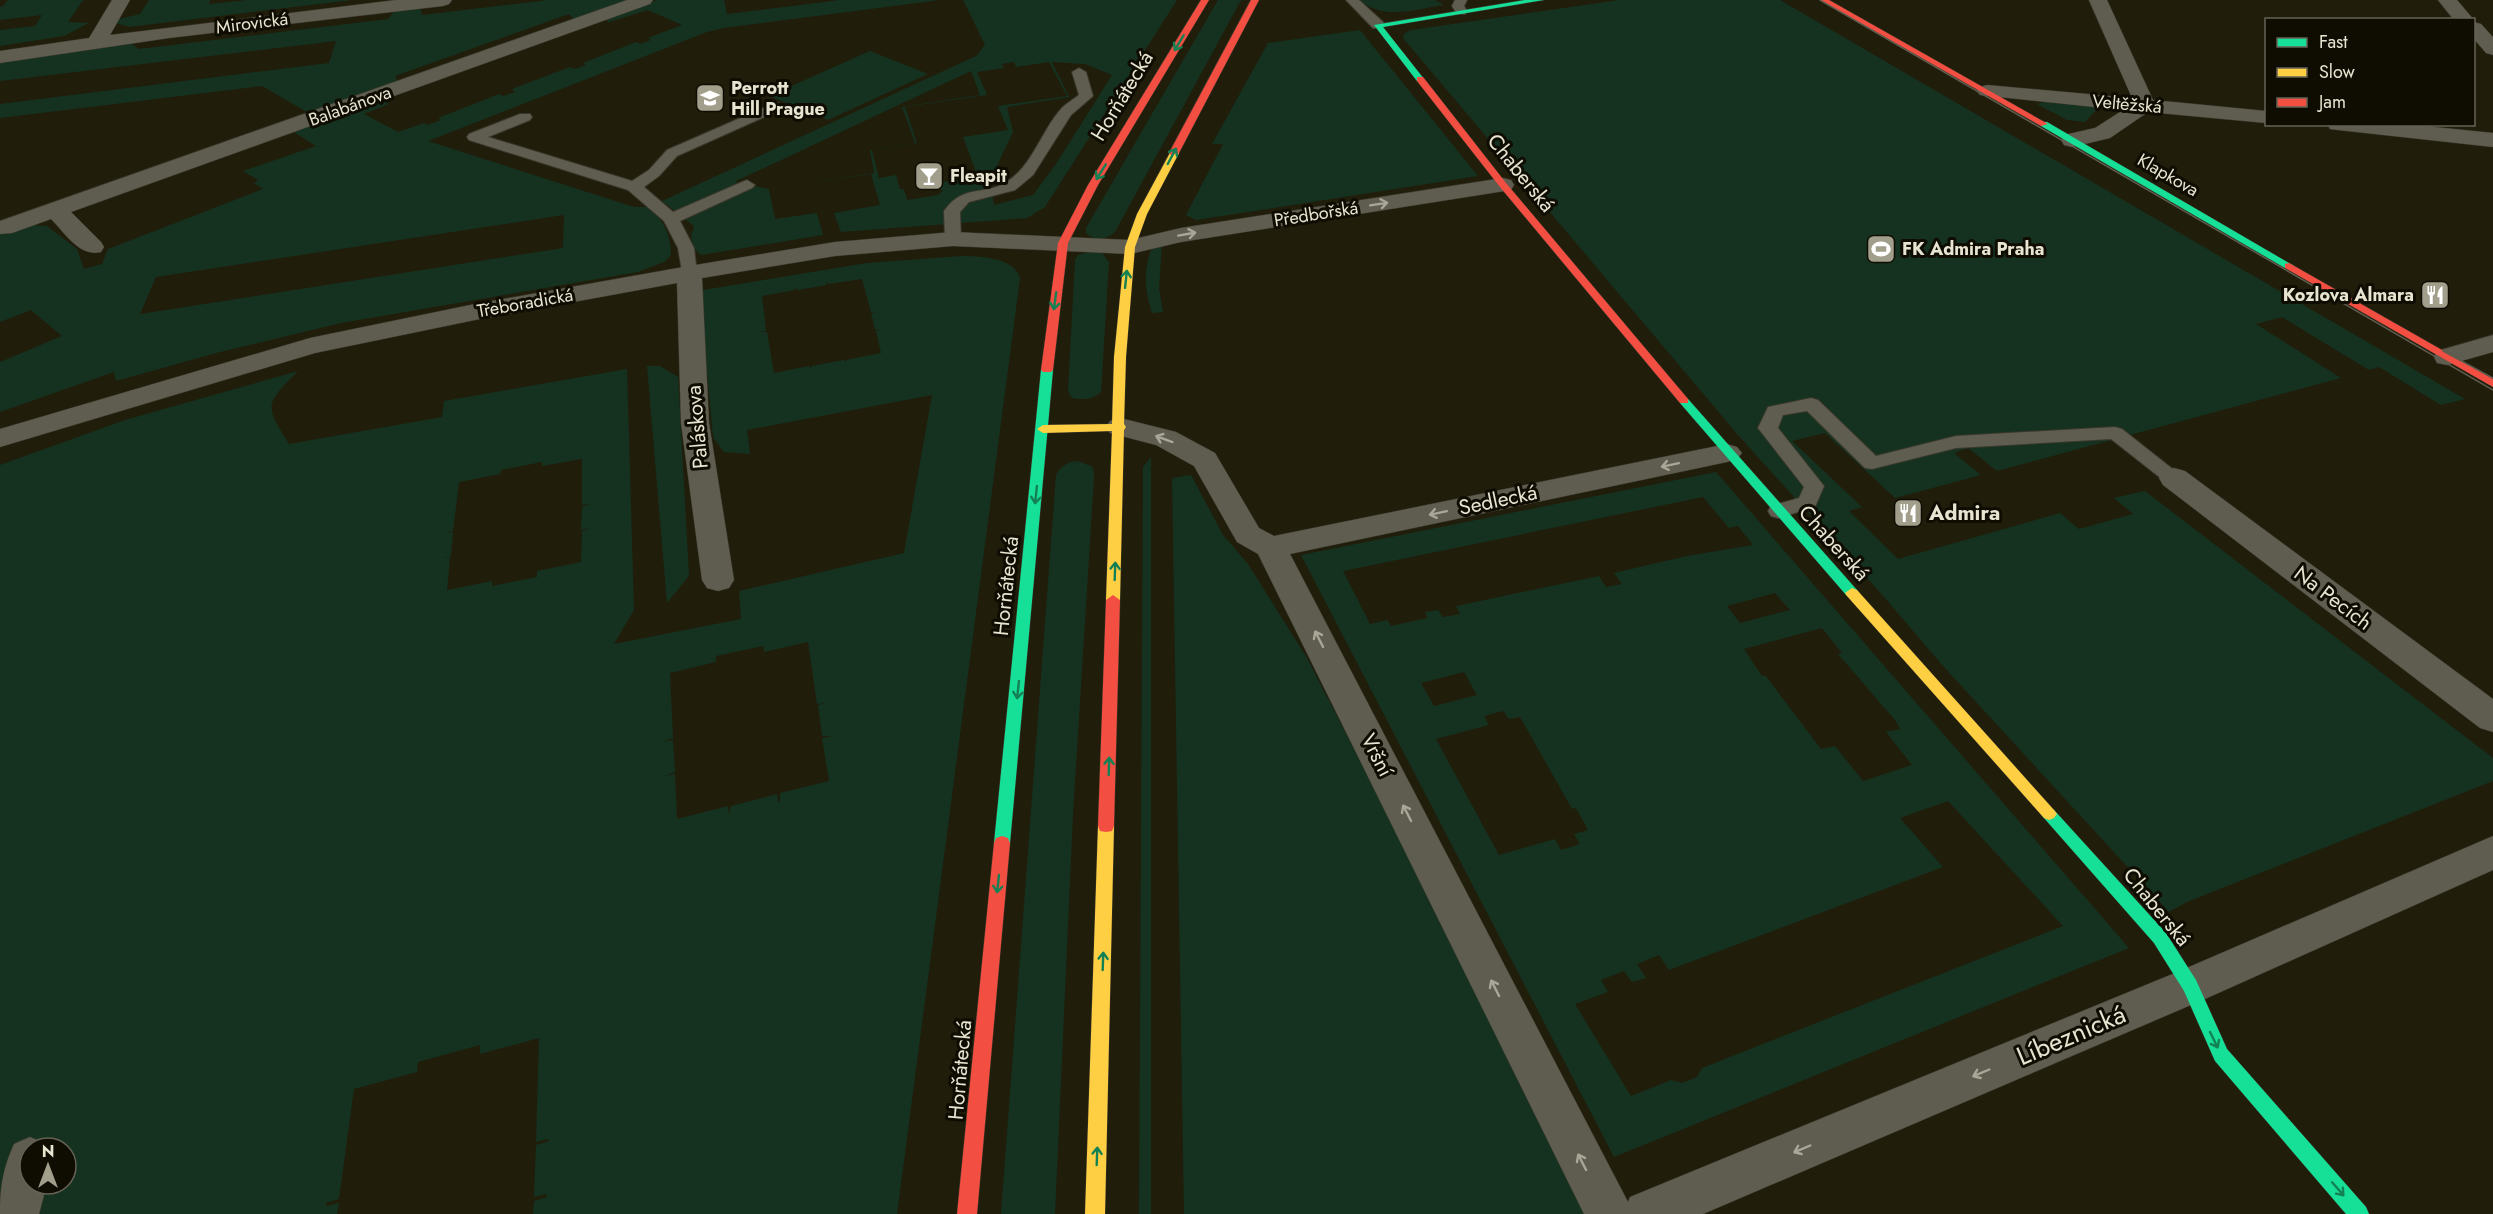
<svg xmlns="http://www.w3.org/2000/svg" width="2493" height="1214" viewBox="0 0 2493 1214" font-family="Jost,sans-serif">
<rect width="100%" height="100%" fill="#211d0b"/>
<g fill="#153220" fill-rule="evenodd">
<polygon points="8,0 83,0 68,22 89,23 64,36 0,46 0,30 35,26 42,15 0,20 0,7 3,6"/>
<polygon points="149,0 210,0 209,4 247,0 352,0 129,27 116,23 115,20 140,14"/>
<polygon points="548,0 635,0 575,21 569,14 395,76 399,85 312,115 262,86 0,118 0,104 329,63 336,41 0,81 0,61 129,42 139,49 388,19 396,9 420,7 422,15"/>
<path d="M657,0H724L727,14L840,0H940L723,28L707,32L428,141L634,207H649L976,56L985,45L963,0H1177L1045,207L1027,218L841,232L834,213L880,205L871,174L769,189L775,219L817,213L823,235L701,255L694,249L691,236L694,226L662,201L649,207C664,221 671,235 671,255L664,262L638,272L341,323L216,353L116,381L114,372L0,412V362L62,336L31,310L0,322V234L33,225L47,226L77,249L84,269L102,264L108,249L263,189L254,183L258,180L243,171L316,146L292,131L382,100L389,104L364,114L398,132L424,123L428,125L441,120L438,118L499,94L503,96L515,92L512,89L570,67L575,69L586,65L583,63L636,42L640,44L651,40L648,38L682,25L648,10L609,22L604,19ZM1014,62L1016,67L1049,62L1067,96L998,106L1008,130L963,137L978,177L916,186L918,190L938,188L943,191L938,195L907,200L904,189H900L896,175L879,178L872,150L917,143L905,107L987,95L977,72L1004,68L1002,64ZM1052,62L1085,64L1112,75L1056,164L1033,195L994,205L990,181L1013,132L1007,107L1069,97ZM971,71L980,95L902,107L915,143L870,150L874,173L769,189L734,182ZM564,215L563,248L140,314L156,277Z"/>
<path d="M1218,0H1241L1115,232C1107,240 1094,241 1086,233V228Z"/>
<path d="M1360,0H1435L1444,5C1416,9 1383,21 1360,0Z"/>
<polygon points="1619,0 1780,0 2465,399 2441,405 2379,367 2369,370 2282,317 2256,324 2341,378 1997,471 1968,448 1954,453 1981,475 1895,498 1825,433 1792,441 1862,507 1849,511 1898,559 2060,513 2079,529 2133,514 2114,498 2145,491 2493,758 2493,781 2187,902 2169,912 1943,666 1878,590 1738,435 1403,38 1404,34 1411,30"/>
<polygon points="1360,30 1478,176 1196,220 1186,215 1223,144 1212,144 1268,43"/>
<polygon points="870,51 928,74 828,120 769,96"/>
<polygon points="2048,101 2099,107 2085,122 2067,120 2037,104"/>
<path d="M1162,244L1159,288L1163,312L1152,313C1145,291 1143,272 1151,250Z"/>
<path d="M1093,251L1102,253L1109,262L1101,392C1092,400 1084,400 1072,398L1068,391L1075,260L1078,255Z"/>
<path d="M961,256C979,256 1014,257 1020,278L897,1214H533L534,1201L547,1197L546,1194L534,1197L536,1145L549,1141L548,1139L536,1142L539,1038L480,1054V1045L418,1062L417,1072L354,1089L339,1199L326,1203V1206L339,1203L337,1214H0V465L125,420L298,371C265,405 264,404 289,444L442,417L444,401L627,369L634,610L614,644L741,619L739,591L904,553L932,395L747,430L750,454L724,452L713,437L700,294L703,290L867,263ZM862,279L871,312H877L871,313L875,330L882,329L876,331L881,353L846,360V363L844,360L811,366L812,370L809,366L774,373L767,332H760L766,331L762,296L795,290V287L797,290L827,285L826,281L829,284ZM582,459V505L590,504L582,507L581,530L590,528L582,531L581,562L537,571V577L492,586V581L447,590L450,557L441,558L451,556L453,532L444,533L453,531L459,482L500,474L501,470L542,462V466ZM808,642L817,704L827,703L818,705L822,736H832L822,738L829,781L780,793V801L778,802L777,794L731,806L729,814L728,806L677,819L675,774L665,776L675,772L673,740L663,742L673,738L670,673L716,662V656L763,646L764,652ZM30,1148H66V1184H30Z"/>
<polygon points="647,366 660,366 678,377 689,576 667,603"/>
<polygon points="1151,457 1151,1214 1139,1214 1143,467"/>
<path d="M1078,461L1093,467L1094,477L1073,814L1055,1214H1001L1056,475C1061,466 1067,462 1078,461Z"/>
<path d="M1716,472L2129,948L1614,1157L1301,555ZM1703,497L1729,528L1738,526L1753,545L1687,556L1614,573L1622,584L1606,587L1599,576L1456,606L1460,614L1443,617L1438,610L1425,612L1427,618L1391,626L1387,620L1370,624L1343,571ZM1775,593L1790,610L1740,623L1727,606ZM1822,628L1842,653L1838,654L1895,720L1900,729L1886,732L1912,765L1863,781L1835,746L1821,749L1765,675L1762,676L1744,649ZM1464,672L1477,695L1434,706L1421,683ZM1503,711L1509,719L1520,717L1572,809L1576,808L1588,830L1574,834L1580,844L1561,850L1555,839L1499,855L1436,739L1489,725L1484,716ZM1948,801L2063,926L1702,1068L1697,1077L1682,1083L1671,1080L1631,1096L1575,1004L1608,992L1601,980L1624,971L1632,982L1646,978L1637,964L1659,955L1669,970L1943,867L1900,818Z"/>
<polygon points="1191,475 1223,535 1248,564 1307,658 1542,1115 1586,1214 1184,1214 1172,478"/>
</g>
<g fill="none" stroke-linecap="round" stroke-linejoin="round">
<g stroke="#3b382c" stroke-width="2">
<g id="lane">
<polygon points="1346,0 1359,0 1383,22 1384,25 1383,28 1373,28"/>
<polygon points="1455,0 1467,0 1464,6 1467,11 1465,14 1457,14 1452,6"/>
<path d="M1079,68L1086,72L1093,96L1071,115L1033,175L1015,190L969,202L960,212L961,239L959,242H947L945,239L944,211C963,184 982,196 1005,183C1033,166 1040,133 1061,109C1065,104 1073,100 1079,95L1072,72Z"/>
<polygon points="777,102 784,106 782,109 677,156 659,176 644,187 673,212 742,182 747,180 755,185 752,188 680,221 694,248 697,273 695,277 683,277 678,248 664,221 628,190 469,140 467,137 469,134 520,114 530,114 532,117 530,120 488,137 632,181 649,170 667,150"/>
<polygon points="1811,398 1818,400 1876,456 1956,436 2115,427 2122,429 2184,478 2181,483 2174,485 2167,483 2111,439 1956,448 1872,469 1865,468 1807,411 1783,415 1778,428 1824,486 1815,507 1778,518 1771,516 1768,511 1771,506 1799,498 1804,487 1758,428 1768,407"/>
</g>
</g>
<g stroke="#3b382c" stroke-width="1">
<g id="street">
<polygon points="112,0 130,0 110,35 396,0 452,0 449,4 443,6 169,38 0,63 0,51 89,38"/>
<path d="M627,0H653L650,4L71,212L101,242L104,247L101,252C79,257 65,233 51,219L12,233L0,234V221Z"/>
<polygon points="2089,0 2107,0 2153,100 2266,111 2266,123 2148,112 2110,138 2072,147 2064,145 2061,140 2064,135 2095,128 2123,110 1980,95 1977,91 1980,87 1987,85 2132,98"/>
<polygon points="2438,0 2457,0 2474,20 2454,20"/>
<polygon points="2474,22 2481,24 2493,37 2493,55 2486,53 2474,39"/>
<polygon points="2328,124 2405,124 2493,133 2493,147 2338,130 2330,129"/>
<polygon points="1503,178 1511,180 1514,185 1511,190 1181,242 1130,254 953,246 835,256 702,278 709,423 734,580 729,588 718,591 707,588 702,580 681,423 677,283 475,320 315,353 0,447 0,429 310,338 475,304 689,266 835,242 953,232 1130,240 1181,228"/>
<polygon points="2493,335 2493,352 2447,365 2437,363 2434,357 2437,351"/>
<polygon points="1120,418 1176,432 1215,453 1259,528 1274,536 1727,444 1737,447 1742,453 1737,459 1727,462 1290,554 1628,1202 1630,1197 2175,973 2493,836 2493,870 2205,999 1703,1214 1584,1214 1258,554 1237,542 1194,466 1156,445 1110,433 1106,427 1110,421"/>
<polygon points="2174,468 2185,471 2493,699 2493,732 2480,728 2163,485 2159,478 2163,471"/>
<path d="M30,1137L46,1144L48,1148H30V1184H47L39,1214H0C0,1186 3,1169 14,1144Z"/>
</g>
</g>
<g stroke="#3b382c" stroke-width="1">
<g id="fast">
<polygon points="1525,0 1544,0 1383,27 1424,79 1420,81 1417,81 1374,25"/>
<polygon points="2041,122 2047,122 2294,266 2293,268 2285,268 2041,126"/>
<polygon points="1047,367 1053,370 1010,843 1008,848 1002,850 996,848 994,843 1041,370"/>
<polygon points="1684,398 1688,399 1857,590 1859,593 1857,596 1847,596 1680,403 1680,399"/>
<polygon points="2049,808 2054,810 2166,933 2196,980 2227,1049 2366,1207 2369,1214 2346,1214 2215,1061 2184,991 2154,943 2044,818 2041,814 2044,810"/>
</g>
</g>
<g stroke="#3b382c" stroke-width="1">
<g id="slow">
<polygon points="1171,151 1179,153 1147,214 1135,247 1126,357 1124,424 1126,427 1124,430 1120,600 1113,605 1106,600 1112,431 1043,433 1037,429 1043,425 1112,424 1114,357 1125,247 1137,214"/>
<polygon points="1852,588 1857,590 2054,810 2057,814 2054,818 2049,820 2044,818 1847,596 1845,593"/>
<polygon points="1106,820 1112,821 1114,826 1105,1214 1085,1214 1098,826 1100,821"/>
</g>
</g>
<g stroke="#3b382c" stroke-width="1">
<g id="jam">
<polygon points="1201,0 1209,0 1098,185 1068,243 1053,370 1051,372 1043,372 1041,370 1058,243 1088,185"/>
<polygon points="1251,0 1259,0 1179,153 1171,155 1169,153"/>
<polygon points="1820,0 1829,0 2048,124 2041,126"/>
<polygon points="1417,77 1423,77 1506,183 1688,399 1688,403 1680,403 1500,187 1417,81"/>
<polygon points="2289,263 2493,379 2493,387 2285,268 2285,264"/>
<polygon points="1113,595 1120,600 1114,826 1112,831 1106,832 1100,831 1098,826 1106,600"/>
<polygon points="1002,836 1008,838 1010,843 977,1214 957,1214 994,843 996,838"/>
</g>
</g>
<use href="#lane" fill="#5e5d50" fill-rule="evenodd"/>
<use href="#street" fill="#5e5d50" fill-rule="evenodd"/>
<use href="#fast" fill="#16e098" fill-rule="evenodd"/>
<use href="#slow" fill="#ffcf43" fill-rule="evenodd"/>
<use href="#jam" fill="#f24e42" fill-rule="evenodd"/>
<g stroke="#5f5d4f" stroke-width="1.5">
<polyline points="1820,0 2493,390"/>
<polyline points="2443,351 2493,378"/>
</g>
</g>
<defs><path id="oneway-shaft" d="M-6 0H5M1.5-3L5.5 0L1.5 3" fill="none" stroke-width="1.6" stroke-linecap="round" stroke-linejoin="round" transform="scale(1.5)"/></defs>
<g stroke="#138154">
<use href="#oneway-shaft" transform="translate(1179 43) rotate(121)"/>
<use href="#oneway-shaft" transform="translate(1172 156) rotate(-62)"/>
<use href="#oneway-shaft" transform="translate(1101 172) rotate(122)"/>
<use href="#oneway-shaft" transform="translate(1126 279) rotate(-84)"/>
<use href="#oneway-shaft" transform="translate(1055 301) rotate(98)"/>
<use href="#oneway-shaft" transform="translate(1036 495) rotate(96)"/>
<use href="#oneway-shaft" transform="translate(1115 571) rotate(-88)"/>
<use href="#oneway-shaft" transform="translate(1018 690) rotate(96)"/>
<use href="#oneway-shaft" transform="translate(1109 766) rotate(-88)"/>
<use href="#oneway-shaft" transform="translate(998 884) rotate(96)"/>
<use href="#oneway-shaft" transform="translate(1103 961) rotate(-88)"/>
<use href="#oneway-shaft" transform="translate(2214 1040) rotate(64)"/>
<use href="#oneway-shaft" transform="translate(1097 1156) rotate(-88)"/>
<use href="#oneway-shaft" transform="translate(2338 1189) rotate(49)"/>
</g>
<g stroke="#a9a797">
<use href="#oneway-shaft" transform="translate(1379 204) rotate(-9)"/>
<use href="#oneway-shaft" transform="translate(1187 234) rotate(-10)"/>
<use href="#oneway-shaft" transform="translate(1164 439) rotate(-160)"/>
<use href="#oneway-shaft" transform="translate(1670 465) rotate(168)"/>
<use href="#oneway-shaft" transform="translate(1438 513) rotate(168)"/>
<use href="#oneway-shaft" transform="translate(1319 639) rotate(-117)"/>
<use href="#oneway-shaft" transform="translate(1407 813) rotate(-117)"/>
<use href="#oneway-shaft" transform="translate(1495 988) rotate(-117)"/>
<use href="#oneway-shaft" transform="translate(1981 1073) rotate(157)"/>
<use href="#oneway-shaft" transform="translate(1802 1149) rotate(157)"/>
<use href="#oneway-shaft" transform="translate(1582 1162) rotate(-117)"/>
</g>
<defs>
<g id="school-square" transform="scale(1.5)"><rect x="-9" y="-9" width="18" height="18" rx="4" fill="#a29e8c" stroke="#0f0c02"/><path d="M0-5L7-2L0 1L-7-2ZM-4 1L0 2.5L4 1V4Q0 6-4 4Z" fill="#fff"/></g>
<g id="bar-square" transform="scale(1.5)"><rect x="-9" y="-9" width="18" height="18" rx="4" fill="#a29e8c" stroke="#0f0c02"/><path d="M-6-5H6L.8 .8V4.5H3.5V6h-7V4.5H-.8V.8Z" fill="#fff"/></g>
<g id="stadium-square" transform="scale(1.5)"><rect x="-9" y="-9" width="18" height="18" rx="4" fill="#a29e8c" stroke="#0f0c02"/><path d="M0-5a6.5 5 0 1 0 0 10a6.5 5 0 1 0 0-10ZM-3.5-1.8h7v3.6h-7Z" fill="#fff"/></g>
<g id="restaurant-square" transform="scale(1.5)"><rect x="-9" y="-9" width="18" height="18" rx="4" fill="#a29e8c" stroke="#0f0c02"/><path d="M-5-6h1v4h1v-4h1v4h1v-4h1v5L-1.5 .5V6h-2V.5L-5-1ZM5-6V6H3V1.5H1.5Q1.5-4 5-6Z" fill="#fff"/></g>
</defs>
<g fill-rule="evenodd">
<use href="#school-square" x="710" y="98"/>
<use href="#bar-square" x="929" y="176"/>
<use href="#stadium-square" x="1881" y="249"/>
<use href="#restaurant-square" x="2435" y="295"/>
<use href="#restaurant-square" x="1908" y="513"/>
</g>
<g text-anchor="middle" stroke-width="6" stroke-linejoin="round" paint-order="stroke">
<g font-size="18" fill="#e7e4d1" stroke="#0f0c02">
<text transform="translate(252 23) rotate(-7)" y="6">Mirovická</text>
<text transform="translate(2127 104) rotate(5)" y="6">Veltěžská</text>
<text transform="translate(350 106) rotate(-20)" y="6">Balabánova</text>
<text transform="translate(2168 175) rotate(30)" y="6">Klapkova</text>
<text transform="translate(1316 214) rotate(-9)" y="6">Předbořská</text>
<text transform="translate(525 303) rotate(-10)" y="6">Třeboradická</text>
</g>
<g font-size="18" font-weight="bold" fill="#e7e4d1" stroke="#0f0c02" text-anchor="start">
<text x="731" y="94">Perrott<tspan x="731" dy="21">Hill Prague</tspan></text>
<text x="950" y="182">Fleapit</text>
<text x="1902" y="255">FK Admira Praha</text>
<text x="2414" y="301" text-anchor="end">Kozlova Almara</text>
</g>
<g font-size="21" fill="#e7e4d1" stroke="#0f0c02">
<text transform="translate(1122 96) rotate(-59)" y="7">Horňátecká</text>
<text transform="translate(1521 173) rotate(51)" y="7">Chaberská</text>
<text transform="translate(697 427) rotate(-95)" y="7">Paláskova</text>
<text transform="translate(1498 500) rotate(-12)" y="7">Sedlecká</text>
<text transform="translate(1834 543) rotate(48)" y="7">Chaberská</text>
<text transform="translate(1006 586) rotate(-84)" y="7">Horňátecká</text>
<text transform="translate(2333 598) rotate(37)" y="7">Na Pecích</text>
<text transform="translate(1377 755) rotate(63)" y="7">Vršní</text>
<text transform="translate(2157 907) rotate(51)" y="7">Chaberská</text>
<text transform="translate(960 1070) rotate(-85)" y="7">Horňátecká</text>
</g>
<g font-size="21" font-weight="bold" fill="#e7e4d1" stroke="#0f0c02" text-anchor="start">
<text x="1929" y="520">Admira</text>
</g>
<g font-size="26" fill="#e7e4d1" stroke="#0f0c02">
<text transform="translate(2071 1035) rotate(-23)" y="9">Líbeznická</text>
</g>
</g>
<rect x="2265" y="18" width="210" height="108" fill="#0f0c02" stroke="#656255" stroke-width="1.5"/>
<rect x="2277" y="38" width="30" height="9" fill="#16e098" stroke="#656255" stroke-width="1.5"/>
<text x="2319" y="48" font-size="18" fill="#e7e4d1">Fast</text>
<rect x="2277" y="68" width="30" height="9" fill="#ffcf43" stroke="#656255" stroke-width="1.5"/>
<text x="2319" y="78" font-size="18" fill="#e7e4d1">Slow</text>
<rect x="2277" y="98" width="30" height="9" fill="#f24e42" stroke="#656255" stroke-width="1.5"/>
<text x="2319" y="108" font-size="18" fill="#e7e4d1">Jam</text>
<g transform="translate(48 1166)"><circle r="28" fill="#0f0c02" stroke="#656255" stroke-width="1.5"/>
<path d="M0-4.5L10 22L0 15L-10 22Z" fill="#a29e8c"/>
<text y="-9" font-size="16" font-weight="bold" text-anchor="middle" fill="#e7e4d1">N</text>
</g>
</svg>
